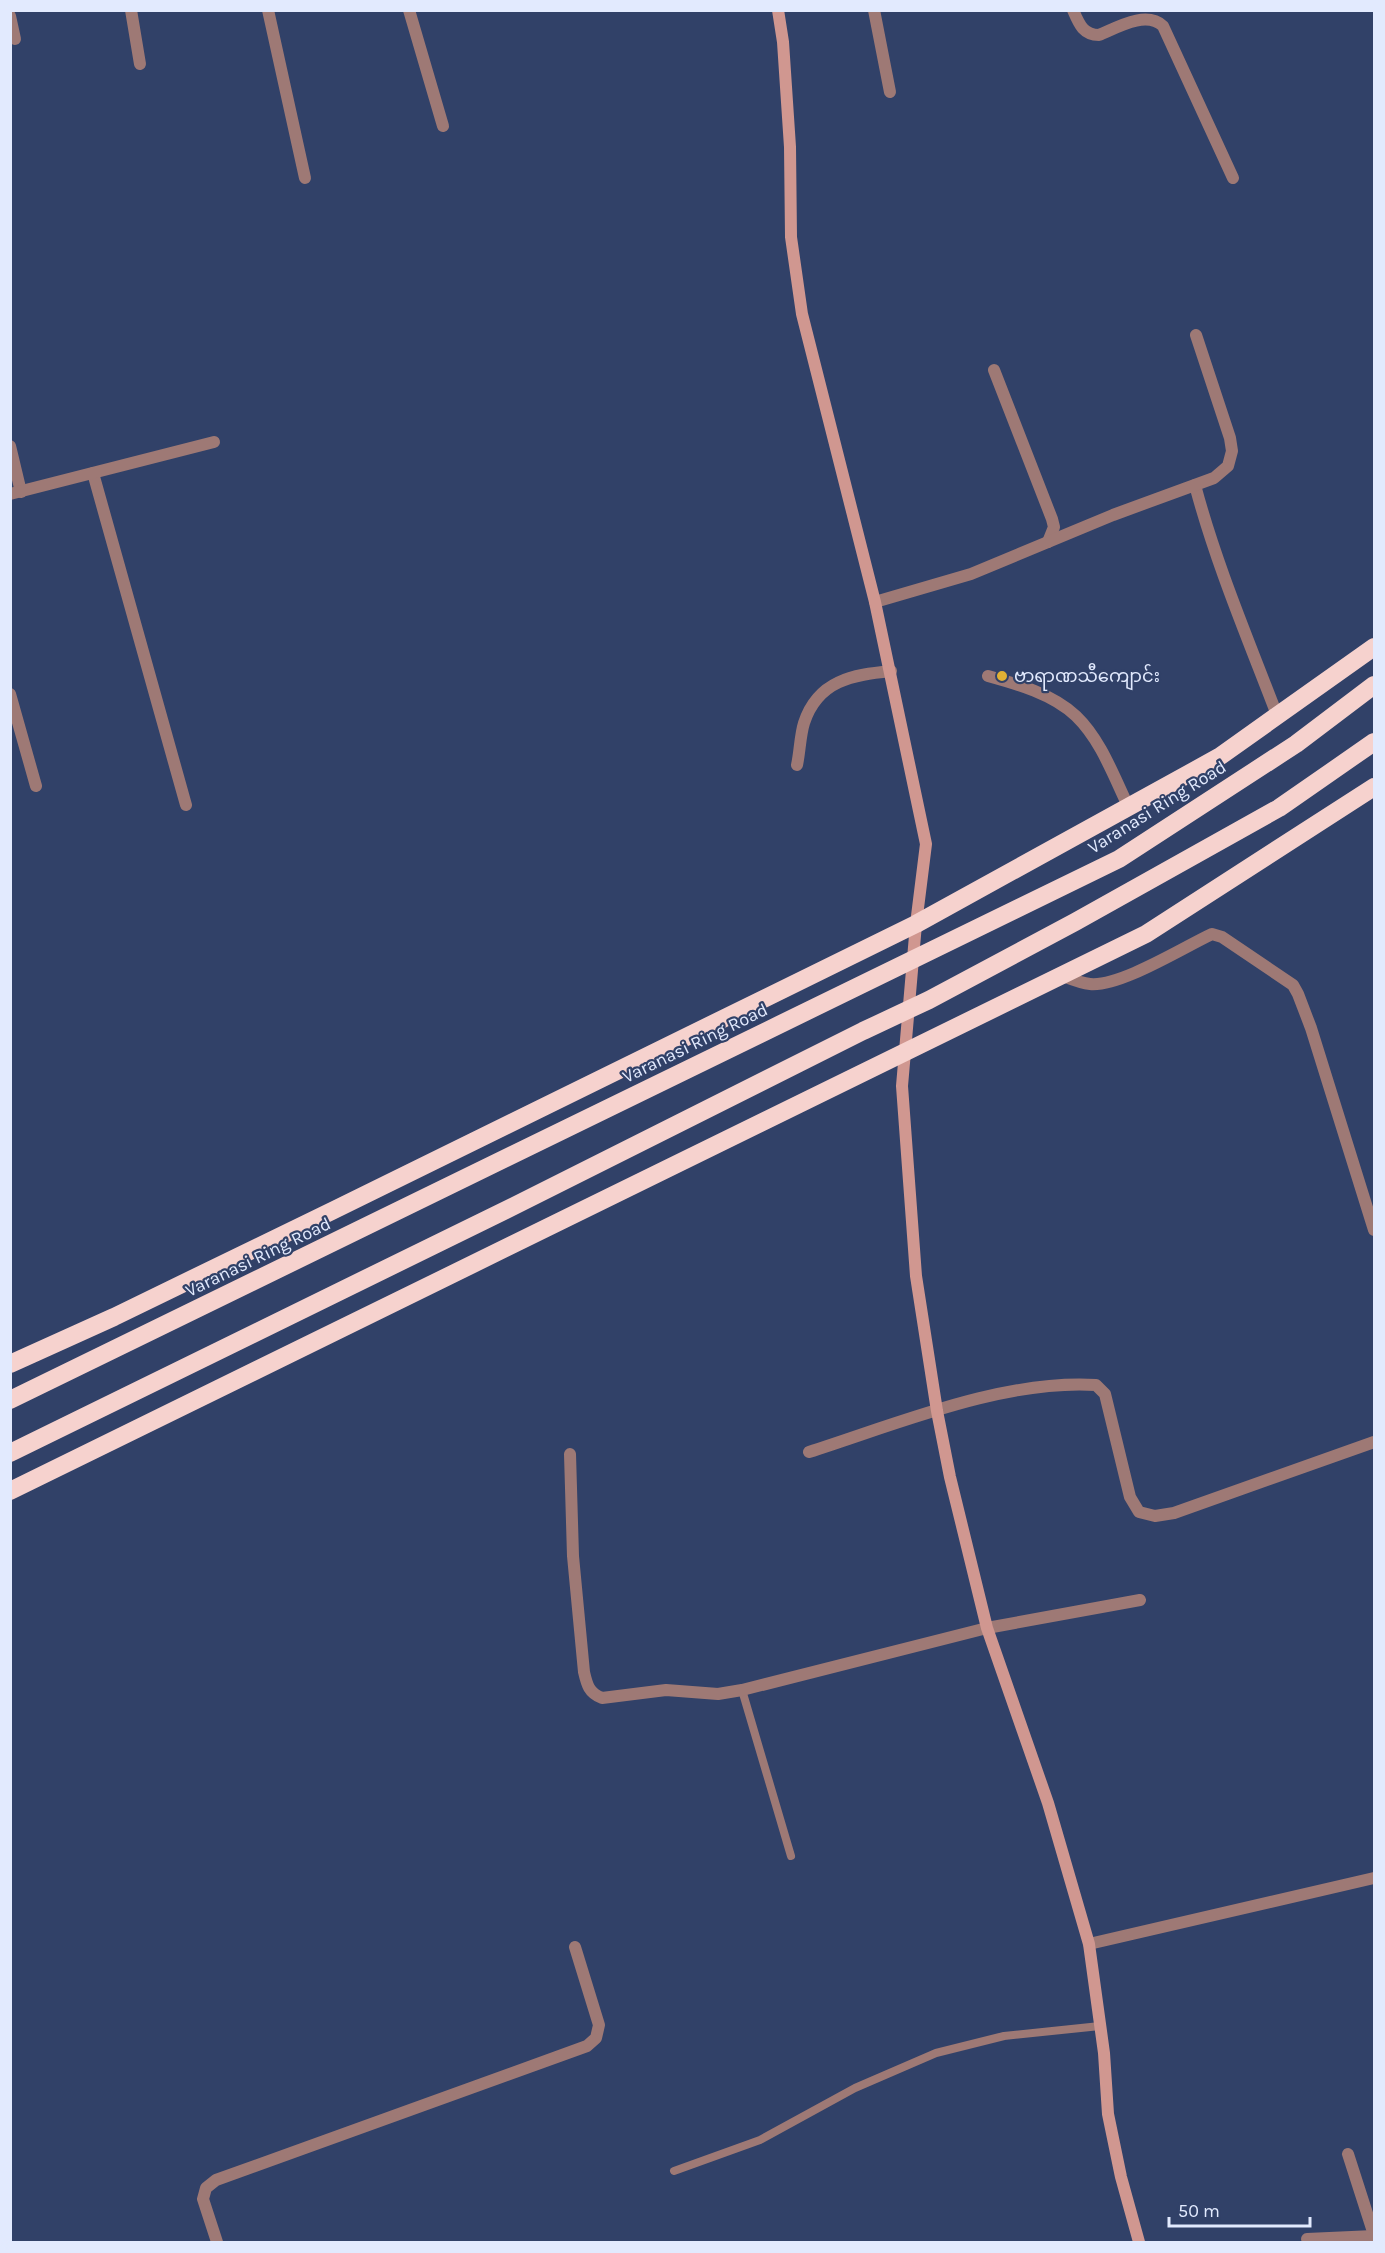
<svg xmlns="http://www.w3.org/2000/svg" width="1385" height="2253" viewBox="0 0 1385 2253" font-family="Karla,'Noto Sans Myanmar',sans-serif">
<rect width="100%" height="100%" fill="#314168"/>
<g fill="none" stroke-linecap="round" stroke-linejoin="round">
<g stroke="#9e7975" stroke-width="8">
<polyline points="742,1690 791,1856"/>
<polyline points="674,2171 760,2140 855,2088 936,2053 1004,2036 1100,2026"/>
</g>
<g stroke="#9e7975" stroke-width="12">
<polyline points="131,10 140,64"/>
<polyline points="268,10 305,178"/>
<polyline points="409,10 443,126"/>
<polyline points="874,10 890,92"/>
<path d="M1073,10C1079,24 1083,35 1099,35C1116,28 1146,10 1163,26L1233,178"/>
<polyline points="10,16 15,39"/>
<polyline points="994,370 1052,519 1054,527 1048,542"/>
<polyline points="10,446 21,492"/>
<polyline points="93,473 186,805"/>
<path d="M1195,485C1216,564 1248,639 1277,715"/>
<polyline points="10,494 214,442"/>
<polyline points="875,602 971,574 1113,515 1214,478 1228,466 1232,451 1230,438 1196,335"/>
<path d="M988,676C1017,684 1053,694 1076,716C1101,740 1114,777 1129,808"/>
<polyline points="10,694 36,786"/>
<path d="M797,765C800,751 800,736 804,723C818,680 853,675 891,671"/>
<path d="M1063,976C1071,979 1081,983 1090,984C1120,987 1182,948 1212,934L1222,937L1293,985L1298,994L1311,1028L1374,1230"/>
<path d="M809,1452C897,1424 1004,1379 1096,1385L1105,1394L1130,1497L1139,1512L1155,1516L1174,1513L1374,1442"/>
<path d="M570,1454L573,1556L584,1672C587,1685 589,1693 602,1698L666,1690L718,1694L742,1690L987,1628L1140,1600"/>
<polyline points="1089,1944 1374,1878"/>
<polyline points="1348,2154 1374,2235"/>
<polyline points="1307,2239 1374,2236"/>
<polyline points="217,2242 203,2199 206,2188 216,2180 587,2046 596,2038 599,2025 575,1947"/>
</g>
<polyline stroke="#d09790" stroke-width="12" points="778,10 783,42 790,147 791,237 802,314 875,602 926,844 916,924 902,1086 916,1276 937,1411 950,1477 987,1628 1048,1803 1089,1944 1104,2053 1108,2114 1121,2177 1139,2242"/>
<g stroke="#f6d2ce" stroke-width="18">
<polyline points="10,1364 114,1317 334,1210 916,924 1219,757 1374,647"/>
<polyline points="10,1400 1119,859 1296,744 1374,685"/>
<polyline points="10,1453 514,1206 863,1031 929,1000 1075,922 1279,808 1374,742"/>
<polyline points="10,1491 1146,934 1374,787"/>
</g>
</g>
<circle fill="#e0b034" stroke="#314168" stroke-width="2" cx="1002" cy="676" r="6"/>
<g text-anchor="middle" stroke-width="4.5" stroke-linejoin="round" paint-order="stroke">
<g font-size="18" fill="#e2eafe" stroke="#314168" text-anchor="start">
<text x="1014" y="682">ဗာရာဏသီကျောင်း</text>
</g>
<g font-size="18" fill="#e2eafe" stroke="#314168">
<text transform="translate(1157 807) rotate(-32)" y="6">Varanasi Ring Road</text>
<text transform="translate(695 1043) rotate(-26)" y="6">Varanasi Ring Road</text>
<text transform="translate(258 1257) rotate(-26)" y="6">Varanasi Ring Road</text>
</g>
</g>
<rect width="1385" height="2253" fill="none" stroke="#e2eafe" stroke-width="24"/>
<path d="M1169 2217v9h141v-9" fill="none" stroke="#e2eafe" stroke-width="3"/>
<text x="1178" y="2217" font-size="18" fill="#e2eafe" stroke="#314168" stroke-width="4.5" paint-order="stroke">50 m</text>
</svg>
